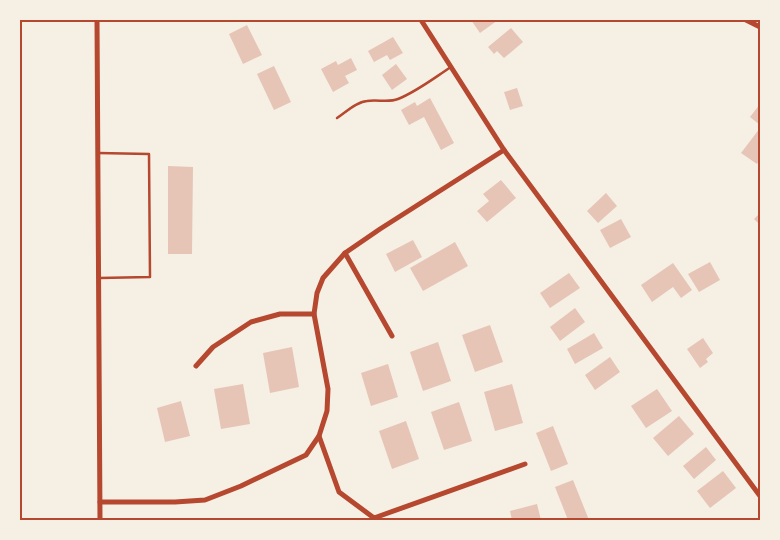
<svg xmlns="http://www.w3.org/2000/svg" width="780" height="540" viewBox="0 0 780 540" font-family="'Asap Condensed',sans-serif">
<rect width="100%" height="100%" fill="#f6efe4"/>
<g fill="#e6c5b7">
<polygon points="471,20 498,20 480,33"/>
<polygon points="247,25 262,55 243,64 229,34"/>
<polygon points="511,28 523,42 504,58 497,51 494,54 488,47"/>
<polygon points="393,37 403,53 390,60 387,55 374,62 368,51"/>
<polygon points="351,58 357,70 345,76 349,83 333,92 321,69 336,61 338,65"/>
<polygon points="396,64 407,79 392,90 382,75"/>
<polygon points="274,66 291,102 274,110 257,74"/>
<polygon points="517,88 523,106 510,110 504,92"/>
<polygon points="430,98 454,143 441,150 424,117 409,125 401,110 415,102 417,106"/>
<polygon points="760,104 760,125 750,117"/>
<polygon points="760,128 760,160 757,164 741,153"/>
<polygon points="168,166 193,167 192,254 168,254"/>
<polygon points="501,180 516,198 487,222 477,211 489,201 483,194"/>
<polygon points="606,193 617,206 598,223 587,211"/>
<polygon points="760,213 760,225 754,219"/>
<polygon points="621,219 631,237 610,248 600,230"/>
<polygon points="413,240 422,257 395,272 386,254"/>
<polygon points="455,242 468,266 423,291 410,268"/>
<polygon points="710,262 720,280 699,292 688,274"/>
<polygon points="673,263 692,290 681,298 673,287 652,302 641,285"/>
<polygon points="569,273 580,288 550,308 540,293"/>
<polygon points="575,308 585,322 560,341 550,327"/>
<polygon points="490,325 503,362 475,372 462,335"/>
<polygon points="594,333 603,348 575,364 567,349"/>
<polygon points="703,338 713,353 706,359 708,362 700,368 687,349"/>
<polygon points="438,342 451,381 423,391 410,352"/>
<polygon points="292,347 299,387 270,393 263,353"/>
<polygon points="610,357 620,372 595,390 585,375"/>
<polygon points="388,364 398,397 371,406 361,373"/>
<polygon points="243,384 250,424 221,429 214,389"/>
<polygon points="512,384 523,423 495,431 484,392"/>
<polygon points="657,389 672,411 646,428 631,406"/>
<polygon points="181,401 190,436 165,442 157,408"/>
<polygon points="459,402 472,441 444,450 431,412"/>
<polygon points="679,416 694,434 668,456 653,438"/>
<polygon points="406,421 419,459 392,469 379,431"/>
<polygon points="553,426 568,464 551,471 536,433"/>
<polygon points="706,447 716,460 694,479 683,466"/>
<polygon points="723,471 736,488 710,508 697,491"/>
<polygon points="573,480 589,520 568,520 555,487"/>
<polygon points="537,504 541,520 512,520 510,511"/>
</g>
<g fill="none" stroke-linecap="round" stroke-linejoin="round">
<g stroke="#b5482f" stroke-width="2.5">
<path d="M337,118C346,112 356,102 367,101C377,99 388,103 398,99C416,92 434,78 451,67"/>
<polyline points="98,153 149,154 150,277 99,278"/>
</g>
<g stroke="#b5482f" stroke-width="5">
<polyline points="97,20 100,520"/>
<polyline points="421,20 504,150 760,496"/>
<polyline points="746,20 760,27"/>
<polyline points="345,253 392,336"/>
<polyline points="196,366 213,347 251,322 280,314 314,314"/>
<polyline points="319,436 339,492 374,518 525,464"/>
<polyline points="100,502 175,502 205,500 241,486 306,455 319,436 327,411 328,389 314,314 317,293 323,278 345,253 380,229 504,150"/>
</g>
</g>
<rect width="780" height="540" fill="none" stroke="#f6efe4" stroke-width="42"/>
<rect x="21" y="21" width="738" height="498" fill="none" stroke="#b5482f" stroke-width="2"/>
</svg>
